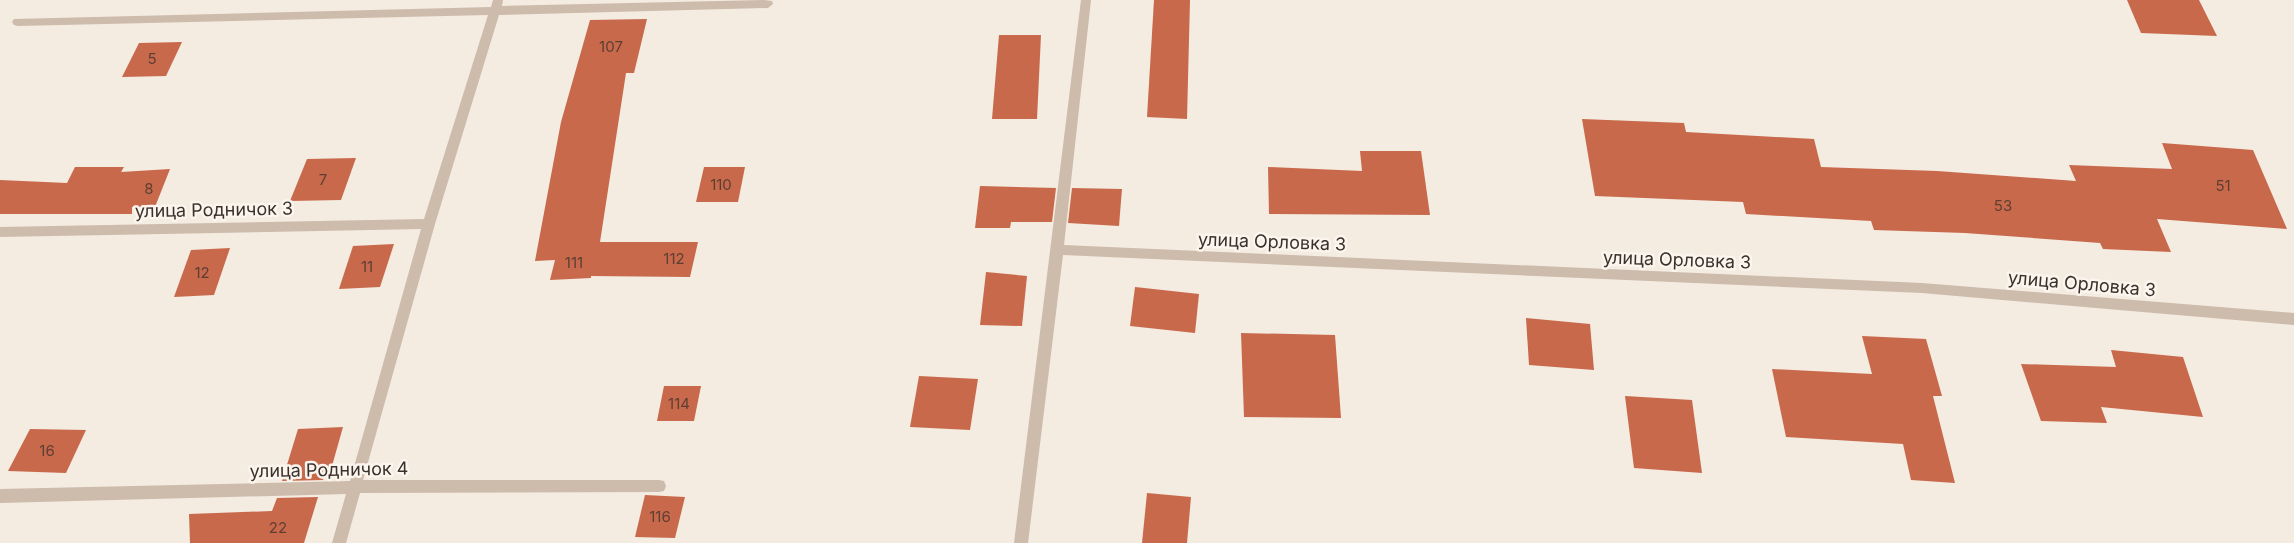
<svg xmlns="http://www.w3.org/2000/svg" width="2294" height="543" viewBox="0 0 2294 543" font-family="Inter,sans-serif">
<rect width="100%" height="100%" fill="#f4ebe1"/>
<g fill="#c8694b">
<polygon points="1154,0 1190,0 1187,119 1147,117"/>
<polygon points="2127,0 2199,0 2217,36 2141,33"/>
<polygon points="647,19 634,73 626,73 600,242 698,242 690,277 591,276 591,278 550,280 555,260 535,261 561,122 590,20"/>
<polygon points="999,35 1041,35 1037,119 992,119"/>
<polygon points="182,42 166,76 122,77 139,43"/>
<polygon points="1582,119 1684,123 1686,132 1814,139 1821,167 1937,171 2076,181 2069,165 2172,169 2162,143 2253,150 2287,229 2157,219 2171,252 2103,249 2100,243 1965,233 1874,230 1871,221 1746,214 1743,202 1595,196"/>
<polygon points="1360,151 1421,151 1430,215 1269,214 1268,167 1362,171"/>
<polygon points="356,158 341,200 290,201 307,159"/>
<polygon points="75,167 124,167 121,172 170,169 155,207 132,207 132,214 0,214 0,180 67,183"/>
<polygon points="704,167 745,167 738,202 696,202"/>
<polygon points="980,186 1056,188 1052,222 1011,222 1010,228 975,228"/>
<polygon points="1072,188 1122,189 1119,226 1068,223"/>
<polygon points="394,244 380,287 339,289 353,246"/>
<polygon points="230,248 214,295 174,297 191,250"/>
<polygon points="986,272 1027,276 1022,326 980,325"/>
<polygon points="1135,287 1199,294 1195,333 1130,326"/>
<polygon points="1526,318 1590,324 1594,370 1529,365"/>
<polygon points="1241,333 1335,335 1341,418 1244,417"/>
<polygon points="1862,336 1926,339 1942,396 1933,396 1955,483 1911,480 1903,444 1786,437 1772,369 1872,374"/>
<polygon points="2111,350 2183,357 2203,417 2101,407 2107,423 2041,421 2021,364 2116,367"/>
<polygon points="919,376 978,379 970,430 910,427"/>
<polygon points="664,386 701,386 694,421 657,421"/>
<polygon points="1625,396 1692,400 1702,473 1634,468"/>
<polygon points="343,427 330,473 325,473 323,480 282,481 298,429"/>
<polygon points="30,429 86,430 66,473 8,471"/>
<polygon points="1147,493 1191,497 1187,543 1142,543"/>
<polygon points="645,495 685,497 675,538 635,537"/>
<polygon points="318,497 304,543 190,543 189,514 272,511 277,498"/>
</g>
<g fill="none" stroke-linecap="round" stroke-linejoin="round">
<g fill="#cdbbac" fill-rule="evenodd">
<polygon points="493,0 503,0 502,6 764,0 772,1 773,4 768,8 499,15 435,224 363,480 659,480 664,481 666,486 664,491 659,492 360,493 346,543 332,543 346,494 0,503 0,489 350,481 421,229 0,237 0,227 424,219 488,15 18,26 14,25 12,22 14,19 491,7"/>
<polygon points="1081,0 1091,0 1064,245 1922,283 2294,313 2294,325 1922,293 1063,255 1028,543 1014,543"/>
</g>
</g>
<g text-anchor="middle" stroke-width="5" stroke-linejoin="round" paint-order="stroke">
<g font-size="15" fill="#5e3e33">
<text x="611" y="52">107</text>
<text x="152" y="64">5</text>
<text x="323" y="185">7</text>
<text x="721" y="190">110</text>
<text x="2223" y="191">51</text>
<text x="149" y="194">8</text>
<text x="2003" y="211">53</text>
<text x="674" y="264">112</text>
<text x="574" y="268">111</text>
<text x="367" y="272">11</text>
<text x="202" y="278">12</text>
<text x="679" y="409">114</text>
<text x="47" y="456">16</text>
<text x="660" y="522">116</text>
<text x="278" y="533">22</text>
</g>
<g font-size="18" fill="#3b302b" stroke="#fbf5ee">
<text transform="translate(214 210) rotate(-1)" y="6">улица Родничок 3</text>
<text transform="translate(1272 242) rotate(2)" y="6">улица Орловка 3</text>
<text transform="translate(1677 260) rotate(2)" y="6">улица Орловка 3</text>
<text transform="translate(2082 284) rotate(5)" y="6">улица Орловка 3</text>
<text transform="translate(329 470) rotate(-1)" y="6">улица Родничок 4</text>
</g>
</g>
</svg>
